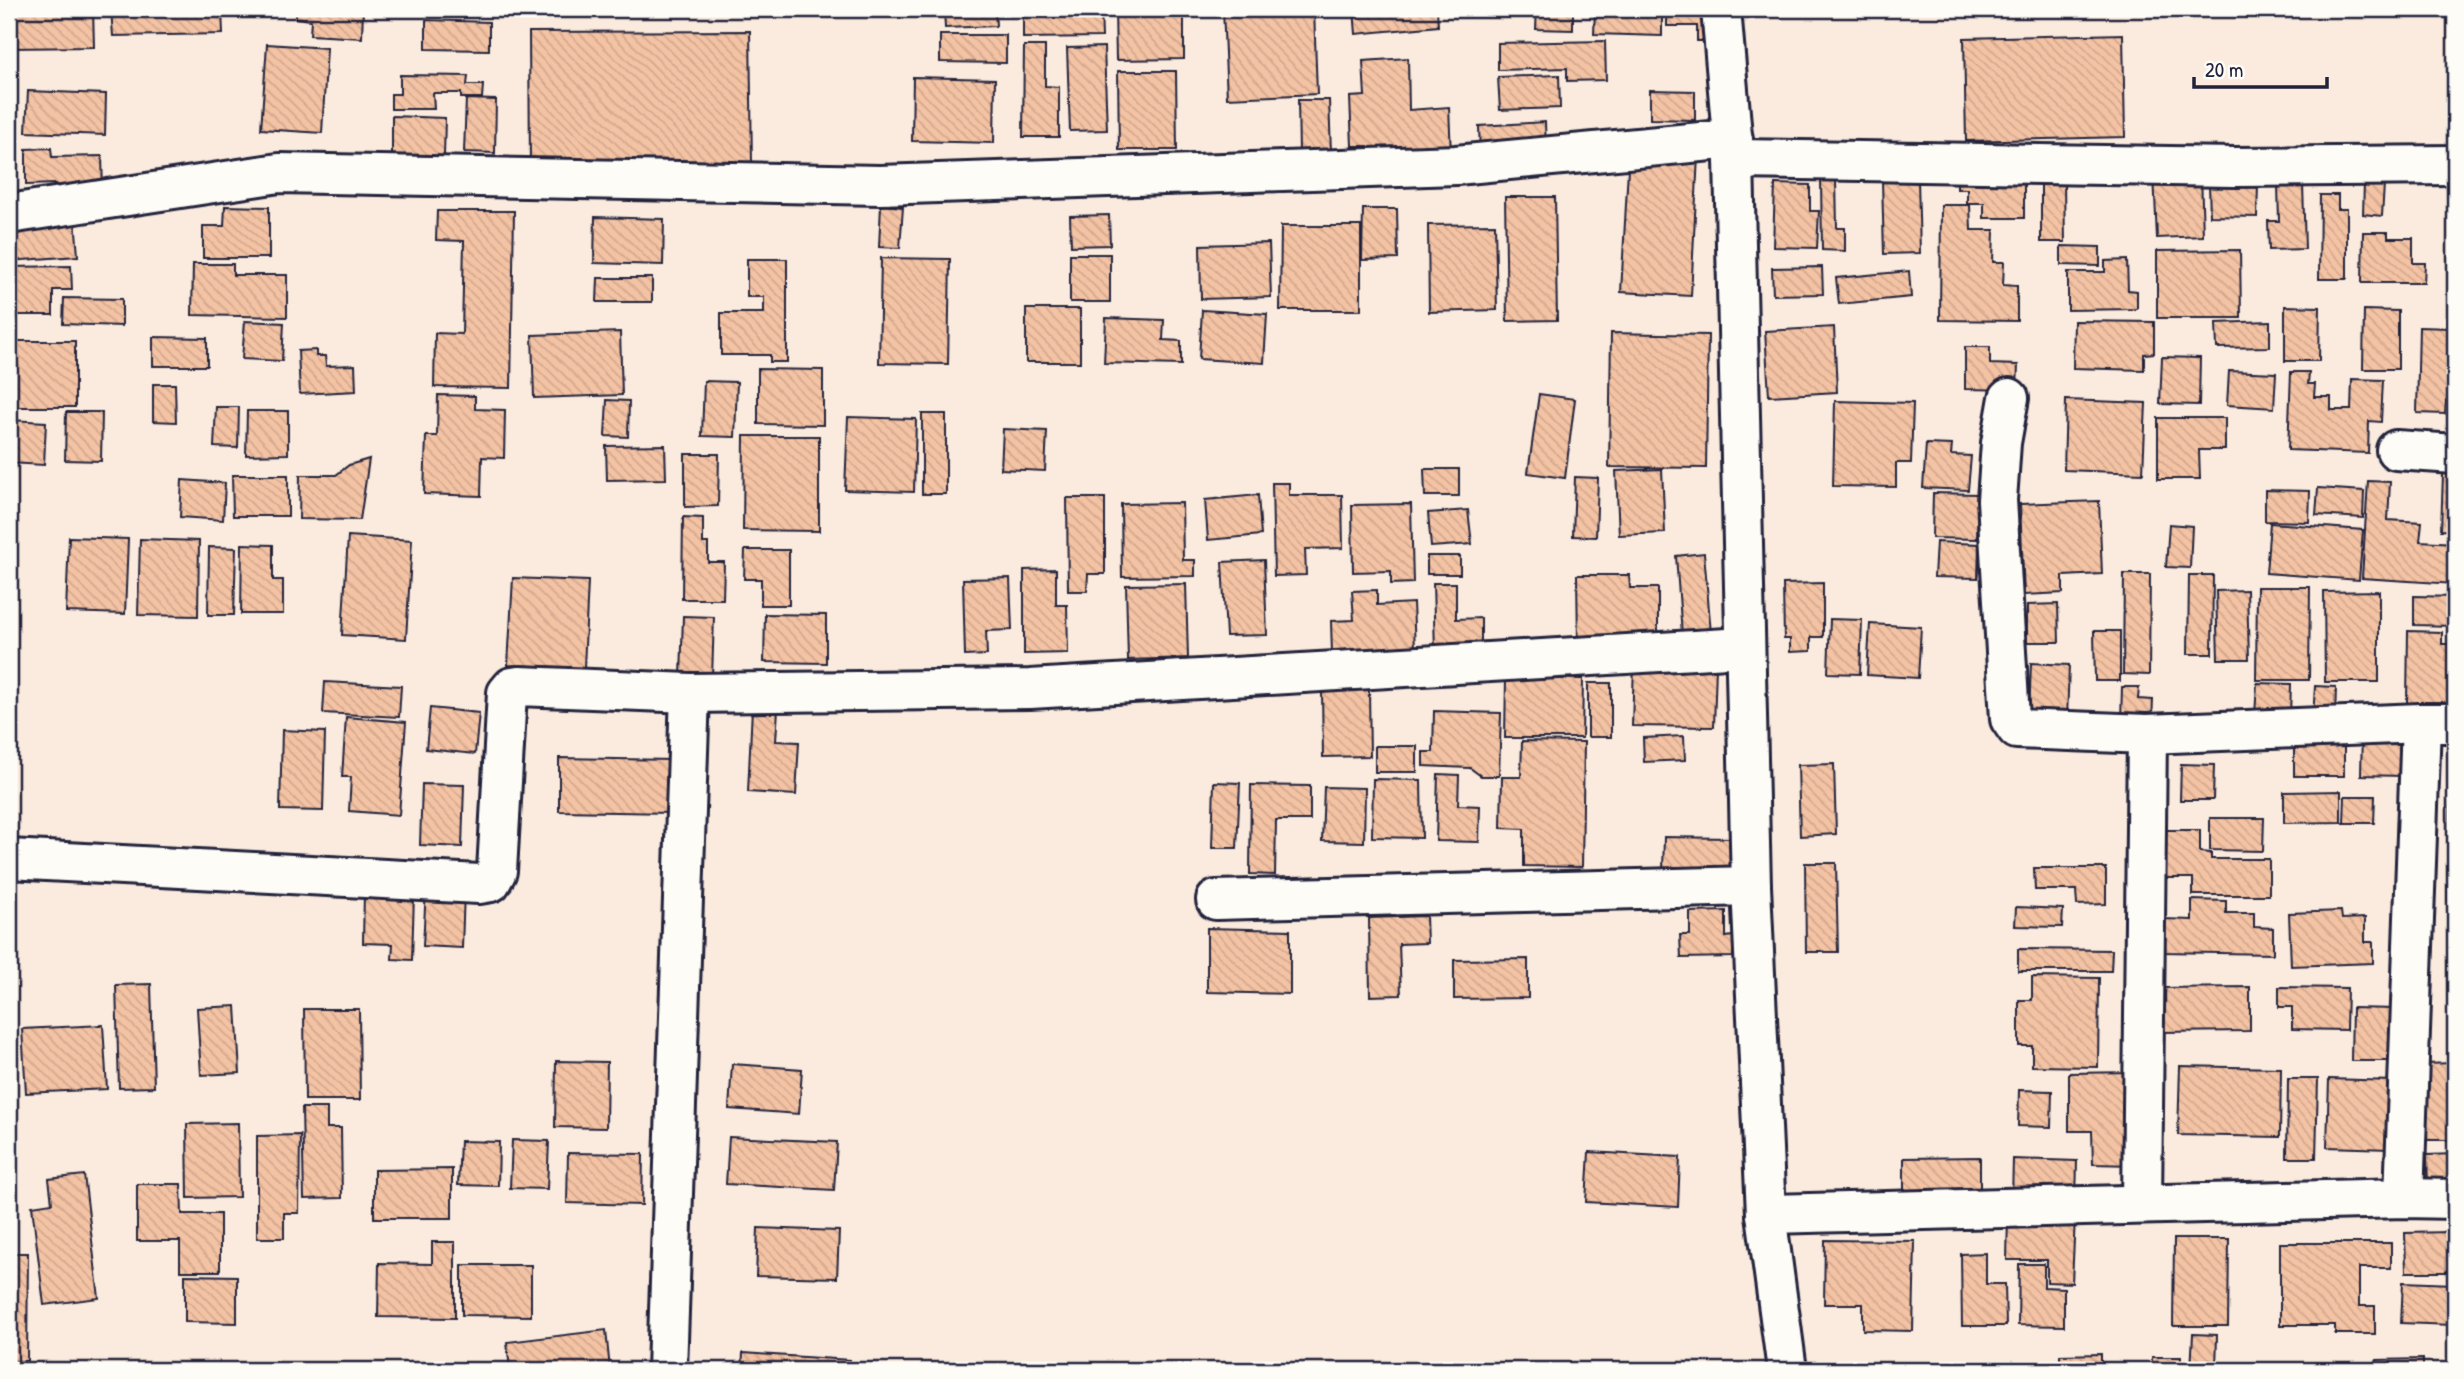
<svg xmlns="http://www.w3.org/2000/svg" width="2464" height="1379" viewBox="0 0 2464 1379" font-family="'Patrick Hand',sans-serif">
<defs>
<pattern id="building-back-hatch" width="6" height="6" patternUnits="userSpaceOnUse" patternTransform="scale(1.75)"><rect width="6" height="6" fill="#f4c3a4"/><path d="M-1 5l2 2M0 0l6 6M5-1l2 2" fill="none" stroke="#d1a78e"/></pattern>
</defs>
<rect width="100%" height="100%" fill="#faebde"/>
<filter id="ink" filterUnits="userSpaceOnUse"><feTurbulence type="fractalNoise" baseFrequency=".0143" numOctaves="2"/><feDisplacementMap in="SourceGraphic" scale="14" xChannelSelector="R" yChannelSelector="G"/><feConvolveMatrix kernelMatrix="1 2 1 2 8 2 1 2 1" color-interpolation-filters="sRGB"/></filter>
<g filter="url(#ink)">
<g fill="url(#building-back-hatch)" stroke="#22223b" stroke-width="2">
<polygon points="9,9 93,9 94,47 9,48"/>
<polygon points="111,9 222,9 223,34 113,36"/>
<polygon points="296,9 363,9 362,38 310,35 311,20 296,18"/>
<polygon points="944,9 995,9 996,26 945,28"/>
<polygon points="1023,9 1101,9 1102,37 1023,38"/>
<polygon points="1115,9 1184,9 1184,59 1116,60"/>
<polygon points="1223,9 1314,9 1317,94 1227,98"/>
<polygon points="1354,9 1437,9 1438,26 1356,34"/>
<polygon points="1537,9 1573,9 1573,30 1536,29"/>
<polygon points="1595,9 1662,10 1662,36 1594,34"/>
<polygon points="1667,9 1709,9 1708,41 1697,41 1697,26 1667,26"/>
<polygon points="426,20 489,22 489,50 426,49"/>
<polygon points="750,31 752,164 530,166 529,32"/>
<polygon points="2123,34 2125,137 1966,141 1964,38"/>
<polygon points="940,35 1006,35 1006,63 940,62"/>
<polygon points="1605,41 1606,80 1567,81 1567,68 1498,70 1498,43"/>
<polygon points="267,44 327,48 322,133 261,129"/>
<polygon points="1024,46 1045,46 1045,86 1059,87 1059,137 1023,137"/>
<polygon points="1104,47 1107,130 1070,131 1067,48"/>
<polygon points="1408,58 1409,110 1449,107 1451,155 1368,160 1368,146 1352,146 1350,97 1365,96 1363,61"/>
<polygon points="1118,71 1176,71 1177,150 1119,150"/>
<polygon points="400,75 468,76 467,85 483,85 482,98 461,98 461,93 433,93 434,109 391,109 391,94 400,94"/>
<polygon points="1559,75 1560,108 1500,110 1498,77"/>
<polygon points="913,77 995,79 994,143 912,141"/>
<polygon points="1650,90 1695,91 1695,120 1650,119"/>
<polygon points="28,91 106,94 105,135 26,132"/>
<polygon points="466,99 496,100 495,153 464,152"/>
<polygon points="1298,100 1329,100 1331,152 1299,152"/>
<polygon points="392,116 445,118 444,156 392,155"/>
<polygon points="1545,122 1546,150 1480,153 1479,126"/>
<polygon points="51,148 52,157 102,156 103,190 56,191 56,184 26,185 26,149"/>
<polygon points="1629,151 1698,155 1691,296 1621,292"/>
<polygon points="2201,173 2203,236 2157,238 2154,175"/>
<polygon points="1957,174 2024,174 2024,218 1984,218 1984,203 1967,203 1967,189 1957,189"/>
<polygon points="1821,179 1836,179 1837,228 1845,228 1845,251 1822,250"/>
<polygon points="1918,179 1920,253 1884,254 1882,180"/>
<polygon points="2364,183 2384,185 2382,216 2363,214"/>
<polygon points="1775,184 1810,185 1810,211 1819,211 1817,248 1773,247"/>
<polygon points="2064,184 2065,242 2041,242 2041,185"/>
<polygon points="2209,184 2258,185 2257,217 2210,216"/>
<polygon points="2303,184 2305,249 2269,250 2268,221 2279,221 2278,185"/>
<polygon points="2320,195 2338,195 2338,209 2347,209 2347,279 2319,279"/>
<polygon points="1505,197 1555,197 1557,320 1507,321"/>
<polygon points="881,205 903,207 900,248 879,247"/>
<polygon points="1941,205 1970,205 1971,230 1994,230 1993,262 2004,262 2003,285 2017,286 2017,321 1940,320"/>
<polygon points="225,206 269,207 269,258 203,258 203,226 224,226"/>
<polygon points="1363,209 1397,209 1398,259 1362,260"/>
<polygon points="437,211 514,211 511,388 434,387 435,333 462,334 464,241 436,240"/>
<polygon points="1109,215 1110,245 1071,246 1070,216"/>
<polygon points="595,217 664,219 663,265 594,263"/>
<polygon points="75,218 78,256 9,261 9,223"/>
<polygon points="1495,224 1497,310 1429,312 1428,225"/>
<polygon points="1281,226 1361,226 1361,310 1280,310"/>
<polygon points="2363,232 2388,232 2388,238 2413,238 2413,263 2425,263 2424,283 2362,283"/>
<polygon points="1269,243 1271,297 1201,299 1200,245"/>
<polygon points="2061,246 2100,247 2100,266 2061,265"/>
<polygon points="2240,250 2241,318 2157,318 2157,251"/>
<rect x="1070" y="254" width="40" height="48"/>
<polygon points="881,258 950,259 948,364 879,363"/>
<polygon points="747,259 787,259 787,362 770,362 770,355 721,355 721,313 764,313 764,297 747,297"/>
<polygon points="2127,260 2128,290 2137,291 2137,309 2068,310 2068,272 2105,272 2105,261"/>
<polygon points="193,264 233,264 233,275 287,275 287,317 192,315"/>
<polygon points="71,266 72,290 53,290 53,315 9,315 9,267"/>
<polygon points="1822,267 1823,294 1773,295 1772,268"/>
<polygon points="1909,271 1911,297 1839,304 1836,278"/>
<polygon points="598,278 652,278 652,302 597,302"/>
<polygon points="64,298 122,299 122,326 63,324"/>
<polygon points="2285,306 2320,307 2319,361 2285,361"/>
<rect x="1026" y="309" width="54" height="53"/>
<polygon points="1202,310 1267,314 1264,363 1199,359"/>
<polygon points="2364,310 2398,311 2398,369 2363,369"/>
<polygon points="1106,318 1164,320 1163,340 1181,341 1181,365 1104,363"/>
<polygon points="245,321 284,323 282,361 242,359"/>
<polygon points="2074,321 2154,322 2154,353 2144,354 2144,370 2073,368"/>
<polygon points="2270,321 2270,347 2217,348 2216,323"/>
<polygon points="1834,327 1837,392 1769,396 1765,331"/>
<polygon points="2419,327 2451,328 2451,343 2455,343 2455,401 2446,401 2445,414 2417,413"/>
<polygon points="620,332 622,395 534,398 532,335"/>
<polygon points="1611,333 1708,335 1706,468 1609,467"/>
<polygon points="153,337 207,338 207,366 153,366"/>
<rect x="15" y="341" width="60" height="66"/>
<polygon points="1965,347 1990,347 1990,364 2018,365 2017,390 1965,389"/>
<polygon points="316,350 316,356 325,356 326,366 355,365 356,391 300,394 298,351"/>
<polygon points="2162,357 2200,358 2199,405 2160,404"/>
<polygon points="758,369 823,370 823,425 758,424"/>
<polygon points="2229,371 2276,373 2274,408 2227,405"/>
<polygon points="2291,372 2309,372 2308,384 2315,384 2314,397 2331,397 2331,410 2351,410 2352,379 2383,380 2381,422 2369,421 2368,453 2288,450"/>
<polygon points="704,381 737,382 735,437 702,436"/>
<polygon points="153,384 175,384 176,422 153,421"/>
<polygon points="1539,394 1575,399 1565,478 1528,473"/>
<polygon points="438,395 475,396 475,409 505,410 504,458 482,457 481,496 424,494 426,436 437,436"/>
<polygon points="607,400 629,401 628,437 605,436"/>
<polygon points="2066,400 2146,403 2143,473 2064,470"/>
<polygon points="1835,401 1913,403 1911,463 1896,463 1896,487 1833,486"/>
<polygon points="216,407 239,407 238,448 214,447"/>
<polygon points="247,411 288,411 288,454 246,455"/>
<polygon points="66,412 102,412 101,461 65,460"/>
<rect x="922" y="414" width="24" height="80"/>
<polygon points="848,417 916,419 914,492 845,490"/>
<polygon points="2158,418 2225,418 2225,450 2199,450 2200,479 2158,479"/>
<polygon points="9,420 46,422 44,465 9,463"/>
<polygon points="1003,429 1047,431 1045,471 1001,469"/>
<polygon points="744,436 819,436 819,531 743,530"/>
<polygon points="1926,444 1952,445 1951,455 1971,456 1968,490 1923,488"/>
<polygon points="665,445 666,479 607,480 606,446"/>
<polygon points="685,454 719,454 718,506 685,507"/>
<polygon points="369,459 360,520 299,519 300,475 336,475 349,465"/>
<polygon points="1424,469 1459,469 1459,496 1425,496"/>
<polygon points="1662,469 1665,533 1619,535 1616,471"/>
<polygon points="2443,474 2455,474 2455,531 2441,530"/>
<polygon points="232,475 288,475 288,516 233,516"/>
<polygon points="1575,477 1598,478 1596,537 1573,536"/>
<polygon points="182,480 225,483 223,520 180,517"/>
<polygon points="2368,481 2390,482 2388,520 2422,522 2420,541 2455,543 2455,584 2362,578"/>
<polygon points="1272,483 1289,483 1289,495 1342,495 1343,548 1305,549 1306,575 1274,576"/>
<polygon points="2318,488 2364,491 2363,518 2316,515"/>
<polygon points="2265,490 2310,491 2309,522 2265,521"/>
<polygon points="1933,493 1978,494 1977,539 1932,538"/>
<polygon points="1258,495 1261,535 1208,540 1205,500"/>
<polygon points="1067,498 1105,498 1105,574 1088,574 1087,591 1068,591"/>
<polygon points="2099,501 2102,574 2063,576 2063,593 2024,595 2020,504"/>
<polygon points="1182,503 1183,560 1195,560 1195,576 1122,577 1121,504"/>
<polygon points="1411,504 1413,583 1391,584 1391,571 1353,572 1352,505"/>
<polygon points="1468,510 1472,544 1431,547 1428,513"/>
<polygon points="683,517 703,518 703,543 708,543 708,562 724,562 723,599 682,599"/>
<polygon points="2270,523 2363,530 2359,580 2266,573"/>
<polygon points="2169,524 2192,526 2190,568 2166,567"/>
<polygon points="348,536 412,540 406,639 342,635"/>
<polygon points="69,537 128,539 125,614 66,612"/>
<polygon points="140,539 199,541 198,616 138,615"/>
<polygon points="1936,542 1979,544 1978,578 1934,577"/>
<polygon points="242,544 273,545 273,580 283,580 283,614 241,614"/>
<polygon points="209,547 236,548 234,615 208,615"/>
<polygon points="745,550 789,550 789,605 761,605 761,579 744,579"/>
<polygon points="1704,553 1711,633 1682,635 1676,556"/>
<rect x="1427" y="556" width="33" height="18"/>
<polygon points="1264,560 1267,635 1226,636 1222,562"/>
<polygon points="1056,569 1056,605 1067,605 1068,653 1024,654 1024,570"/>
<polygon points="2124,574 2150,574 2149,675 2123,674"/>
<polygon points="1577,575 1629,575 1630,588 1658,588 1658,633 1626,633 1626,643 1578,643"/>
<polygon points="2189,575 2213,575 2212,654 2188,654"/>
<polygon points="513,578 588,581 584,668 508,665"/>
<polygon points="1010,578 1012,630 986,631 987,655 965,656 963,579"/>
<polygon points="1433,583 1456,583 1456,619 1481,618 1481,651 1435,651"/>
<polygon points="1823,583 1823,637 1811,637 1811,651 1790,652 1790,639 1784,639 1783,584"/>
<polygon points="1186,584 1188,658 1128,660 1126,585"/>
<polygon points="2257,587 2310,587 2309,680 2256,680"/>
<polygon points="1377,590 1377,605 1413,603 1415,649 1332,654 1331,621 1354,620 1352,591"/>
<polygon points="2247,590 2249,659 2218,659 2216,591"/>
<polygon points="2379,591 2379,682 2325,682 2324,592"/>
<polygon points="2414,596 2455,597 2455,626 2414,625"/>
<polygon points="2058,604 2059,642 2027,642 2027,605"/>
<polygon points="765,614 826,615 826,663 764,662"/>
<polygon points="683,616 714,617 712,678 681,677"/>
<polygon points="1830,619 1862,620 1860,674 1828,673"/>
<polygon points="1870,624 1921,627 1918,678 1867,675"/>
<polygon points="2094,631 2120,631 2120,681 2095,681"/>
<polygon points="2408,631 2442,632 2442,644 2449,644 2449,656 2455,656 2455,704 2407,703"/>
<polygon points="2031,663 2069,665 2067,719 2029,717"/>
<polygon points="1634,664 1716,666 1714,727 1632,726"/>
<polygon points="1506,678 1583,679 1582,738 1505,738"/>
<polygon points="325,682 401,686 399,717 323,713"/>
<rect x="1588" y="683" width="23" height="54"/>
<polygon points="2257,683 2291,684 2290,717 2255,716"/>
<polygon points="2315,686 2336,687 2335,719 2313,718"/>
<polygon points="2122,687 2139,687 2138,699 2153,700 2152,721 2121,721"/>
<polygon points="1322,690 1369,690 1370,756 1323,757"/>
<polygon points="430,708 479,713 475,754 426,749"/>
<polygon points="752,708 778,709 776,741 799,742 796,795 748,792"/>
<polygon points="1434,711 1501,713 1499,776 1481,776 1470,768 1423,766 1423,752 1433,752"/>
<polygon points="346,717 406,722 399,815 349,811 351,777 342,777"/>
<polygon points="282,730 325,732 323,811 280,810"/>
<polygon points="2362,733 2405,734 2403,776 2361,775"/>
<polygon points="1684,736 1685,760 1644,762 1643,738"/>
<polygon points="1522,741 1584,742 1582,867 1524,866 1524,829 1501,828 1502,777 1521,777"/>
<rect x="1375" y="746" width="42" height="26"/>
<rect x="2294" y="747" width="50" height="29"/>
<polygon points="559,758 673,760 672,813 559,811"/>
<polygon points="2451,758 2455,758 2455,794 2450,794"/>
<polygon points="1834,764 1836,834 1800,836 1798,765"/>
<polygon points="2181,764 2214,765 2213,800 2180,800"/>
<polygon points="1438,774 1459,775 1458,805 1480,806 1479,842 1436,841"/>
<polygon points="1373,779 1421,780 1422,838 1372,837"/>
<polygon points="1214,782 1240,783 1237,848 1212,848"/>
<polygon points="422,784 464,785 462,847 420,845"/>
<polygon points="1251,785 1310,786 1310,820 1276,820 1275,875 1250,874"/>
<polygon points="1324,787 1365,788 1364,842 1322,841"/>
<polygon points="2341,791 2341,822 2284,823 2284,792"/>
<polygon points="2345,796 2375,796 2374,823 2344,823"/>
<polygon points="2450,802 2455,803 2455,851 2449,850"/>
<polygon points="2210,818 2264,818 2263,851 2210,850"/>
<polygon points="2163,830 2200,830 2200,852 2211,853 2211,859 2269,859 2269,895 2193,895 2193,878 2162,878"/>
<polygon points="1664,837 1730,838 1730,872 1663,871"/>
<polygon points="2449,858 2455,858 2455,901 2448,901"/>
<polygon points="1805,863 1836,863 1838,952 1806,952"/>
<polygon points="2034,868 2106,868 2106,904 2077,905 2076,890 2035,890"/>
<polygon points="426,888 464,890 462,948 423,946"/>
<polygon points="364,892 414,894 412,960 392,959 393,944 363,943"/>
<polygon points="2192,900 2226,901 2226,913 2254,913 2254,927 2273,928 2273,954 2163,952 2164,919 2192,920"/>
<polygon points="2016,907 2063,909 2062,927 2015,926"/>
<polygon points="1726,911 1726,937 1733,936 1733,957 1681,958 1680,935 1690,935 1690,912"/>
<polygon points="2341,911 2342,919 2365,918 2365,942 2373,942 2373,963 2291,966 2289,913"/>
<polygon points="1426,916 1427,943 1399,944 1401,995 1370,996 1369,918"/>
<polygon points="1207,928 1290,930 1290,994 1207,992"/>
<polygon points="2018,949 2112,950 2111,971 2018,971"/>
<polygon points="1528,959 1528,998 1454,999 1454,960"/>
<polygon points="2452,968 2455,968 2455,996 2454,996"/>
<polygon points="2032,977 2099,978 2098,1067 2032,1066 2032,1046 2019,1046 2019,1000 2032,1000"/>
<polygon points="151,984 154,1087 119,1088 116,985"/>
<polygon points="2250,987 2250,1031 2158,1032 2157,988"/>
<polygon points="2279,987 2347,988 2346,1030 2292,1029 2292,1007 2279,1007"/>
<polygon points="236,1006 240,1073 201,1075 197,1008"/>
<polygon points="2352,1008 2396,1009 2396,1061 2351,1061"/>
<polygon points="304,1009 359,1009 360,1100 305,1100"/>
<polygon points="103,1025 107,1089 26,1093 22,1029"/>
<polygon points="556,1061 607,1062 606,1128 555,1127"/>
<polygon points="2455,1063 2455,1140 2425,1140 2424,1064"/>
<polygon points="732,1064 802,1069 799,1114 729,1109"/>
<polygon points="2180,1066 2281,1068 2280,1137 2178,1135"/>
<polygon points="2133,1072 2133,1165 2093,1164 2092,1131 2069,1131 2069,1073"/>
<polygon points="2288,1079 2318,1079 2316,1158 2287,1158"/>
<polygon points="2329,1079 2393,1081 2390,1149 2327,1147"/>
<polygon points="2019,1090 2052,1091 2051,1127 2018,1126"/>
<polygon points="302,1108 327,1108 327,1128 341,1128 342,1198 304,1199"/>
<polygon points="238,1123 239,1197 188,1198 187,1124"/>
<polygon points="300,1135 299,1213 284,1213 284,1238 257,1238 257,1136"/>
<polygon points="729,1137 837,1142 834,1190 726,1184"/>
<polygon points="512,1140 549,1141 547,1189 510,1188"/>
<polygon points="460,1141 499,1142 498,1186 458,1185"/>
<polygon points="1589,1152 1680,1157 1678,1207 1586,1202"/>
<polygon points="568,1153 643,1154 642,1205 567,1203"/>
<polygon points="2455,1154 2455,1183 2428,1184 2427,1155"/>
<polygon points="1980,1157 1980,1199 1904,1199 1904,1158"/>
<polygon points="2013,1159 2077,1161 2076,1201 2012,1199"/>
<polygon points="452,1169 452,1218 374,1218 374,1170"/>
<polygon points="84,1175 99,1298 44,1305 32,1206 52,1203 49,1179"/>
<polygon points="137,1184 181,1184 182,1214 220,1214 220,1271 180,1271 180,1241 137,1241"/>
<polygon points="2008,1215 2075,1217 2072,1283 2047,1282 2047,1260 2007,1260"/>
<polygon points="758,1228 839,1231 837,1278 756,1276"/>
<polygon points="2450,1232 2450,1272 2406,1272 2405,1233"/>
<polygon points="2174,1239 2229,1239 2228,1326 2173,1326"/>
<polygon points="1825,1240 1915,1241 1913,1331 1863,1330 1863,1304 1824,1304"/>
<polygon points="432,1242 455,1242 455,1318 378,1317 379,1263 432,1264"/>
<polygon points="2280,1243 2391,1243 2391,1268 2359,1268 2359,1306 2375,1306 2375,1334 2335,1334 2335,1325 2280,1325"/>
<polygon points="9,1253 28,1253 27,1361 9,1361"/>
<polygon points="1986,1253 1986,1284 2005,1284 2006,1326 1962,1326 1961,1254"/>
<polygon points="2019,1264 2044,1264 2044,1287 2064,1288 2064,1326 2018,1325"/>
<polygon points="462,1265 531,1265 531,1316 462,1315"/>
<polygon points="185,1275 237,1276 237,1323 185,1322"/>
<polygon points="2403,1282 2453,1284 2452,1325 2401,1323"/>
<polygon points="606,1330 610,1370 510,1370 507,1342"/>
<polygon points="2193,1334 2217,1335 2216,1370 2191,1370"/>
<polygon points="743,1353 850,1360 849,1370 742,1370"/>
<polygon points="2101,1354 2101,1370 2060,1370 2060,1355"/>
<polygon points="2152,1357 2181,1357 2180,1370 2152,1370"/>
<polygon points="2423,1359 2423,1370 2377,1370 2377,1360"/>
</g>
<g fill="none" stroke-linecap="round" stroke-linejoin="round">
<g stroke="#22223b" stroke-width="44">
<g id="minor">
<polyline points="1734,159 2235,167 2455,165"/>
<polyline points="9,214 279,173 880,185 1456,165 1733,139"/>
<polyline points="2009,398 2001,443 1997,500 2010,719 2017,729 2147,734 2421,723 2455,723"/>
<polyline points="2396,450 2455,454"/>
<polyline points="9,859 479,884 491,882 497,871 507,693 512,687 519,686 690,693 1030,689 1745,647"/>
<polyline points="1216,900 1751,886"/>
<polyline points="2404,1198 2421,723"/>
<polyline points="2142,1204 2147,734"/>
<polyline points="1766,1214 2404,1198 2455,1199"/>
<polyline points="667,1370 690,693"/>
</g>
</g>
<g stroke="#22223b" stroke-width="44">
<polyline id="tertiary" points="1721,9 1734,159 1751,886 1766,1214 1787,1370"/>
</g>
<use href="#minor" stroke="#fdfcf7" stroke-width="38"/>
<use href="#tertiary" stroke="#fdfcf7" stroke-width="38"/>
</g>
</g>
<rect width="2464" height="1379" fill="none" stroke="#fdfcf7" stroke-width="35"/>
<rect x="18" y="18" width="2429" height="1344" fill="none" stroke="#22223b" stroke-width="2.5" filter="url(#ink)"/>
<path d="M2194 77v10h133v-10" fill="none" stroke="#22223b" stroke-width="3.5"/>
<text x="2205" y="77" font-size="21" fill="#22223b" stroke="#fdfcf7" stroke-width="5" paint-order="stroke">20 m</text>
</svg>
